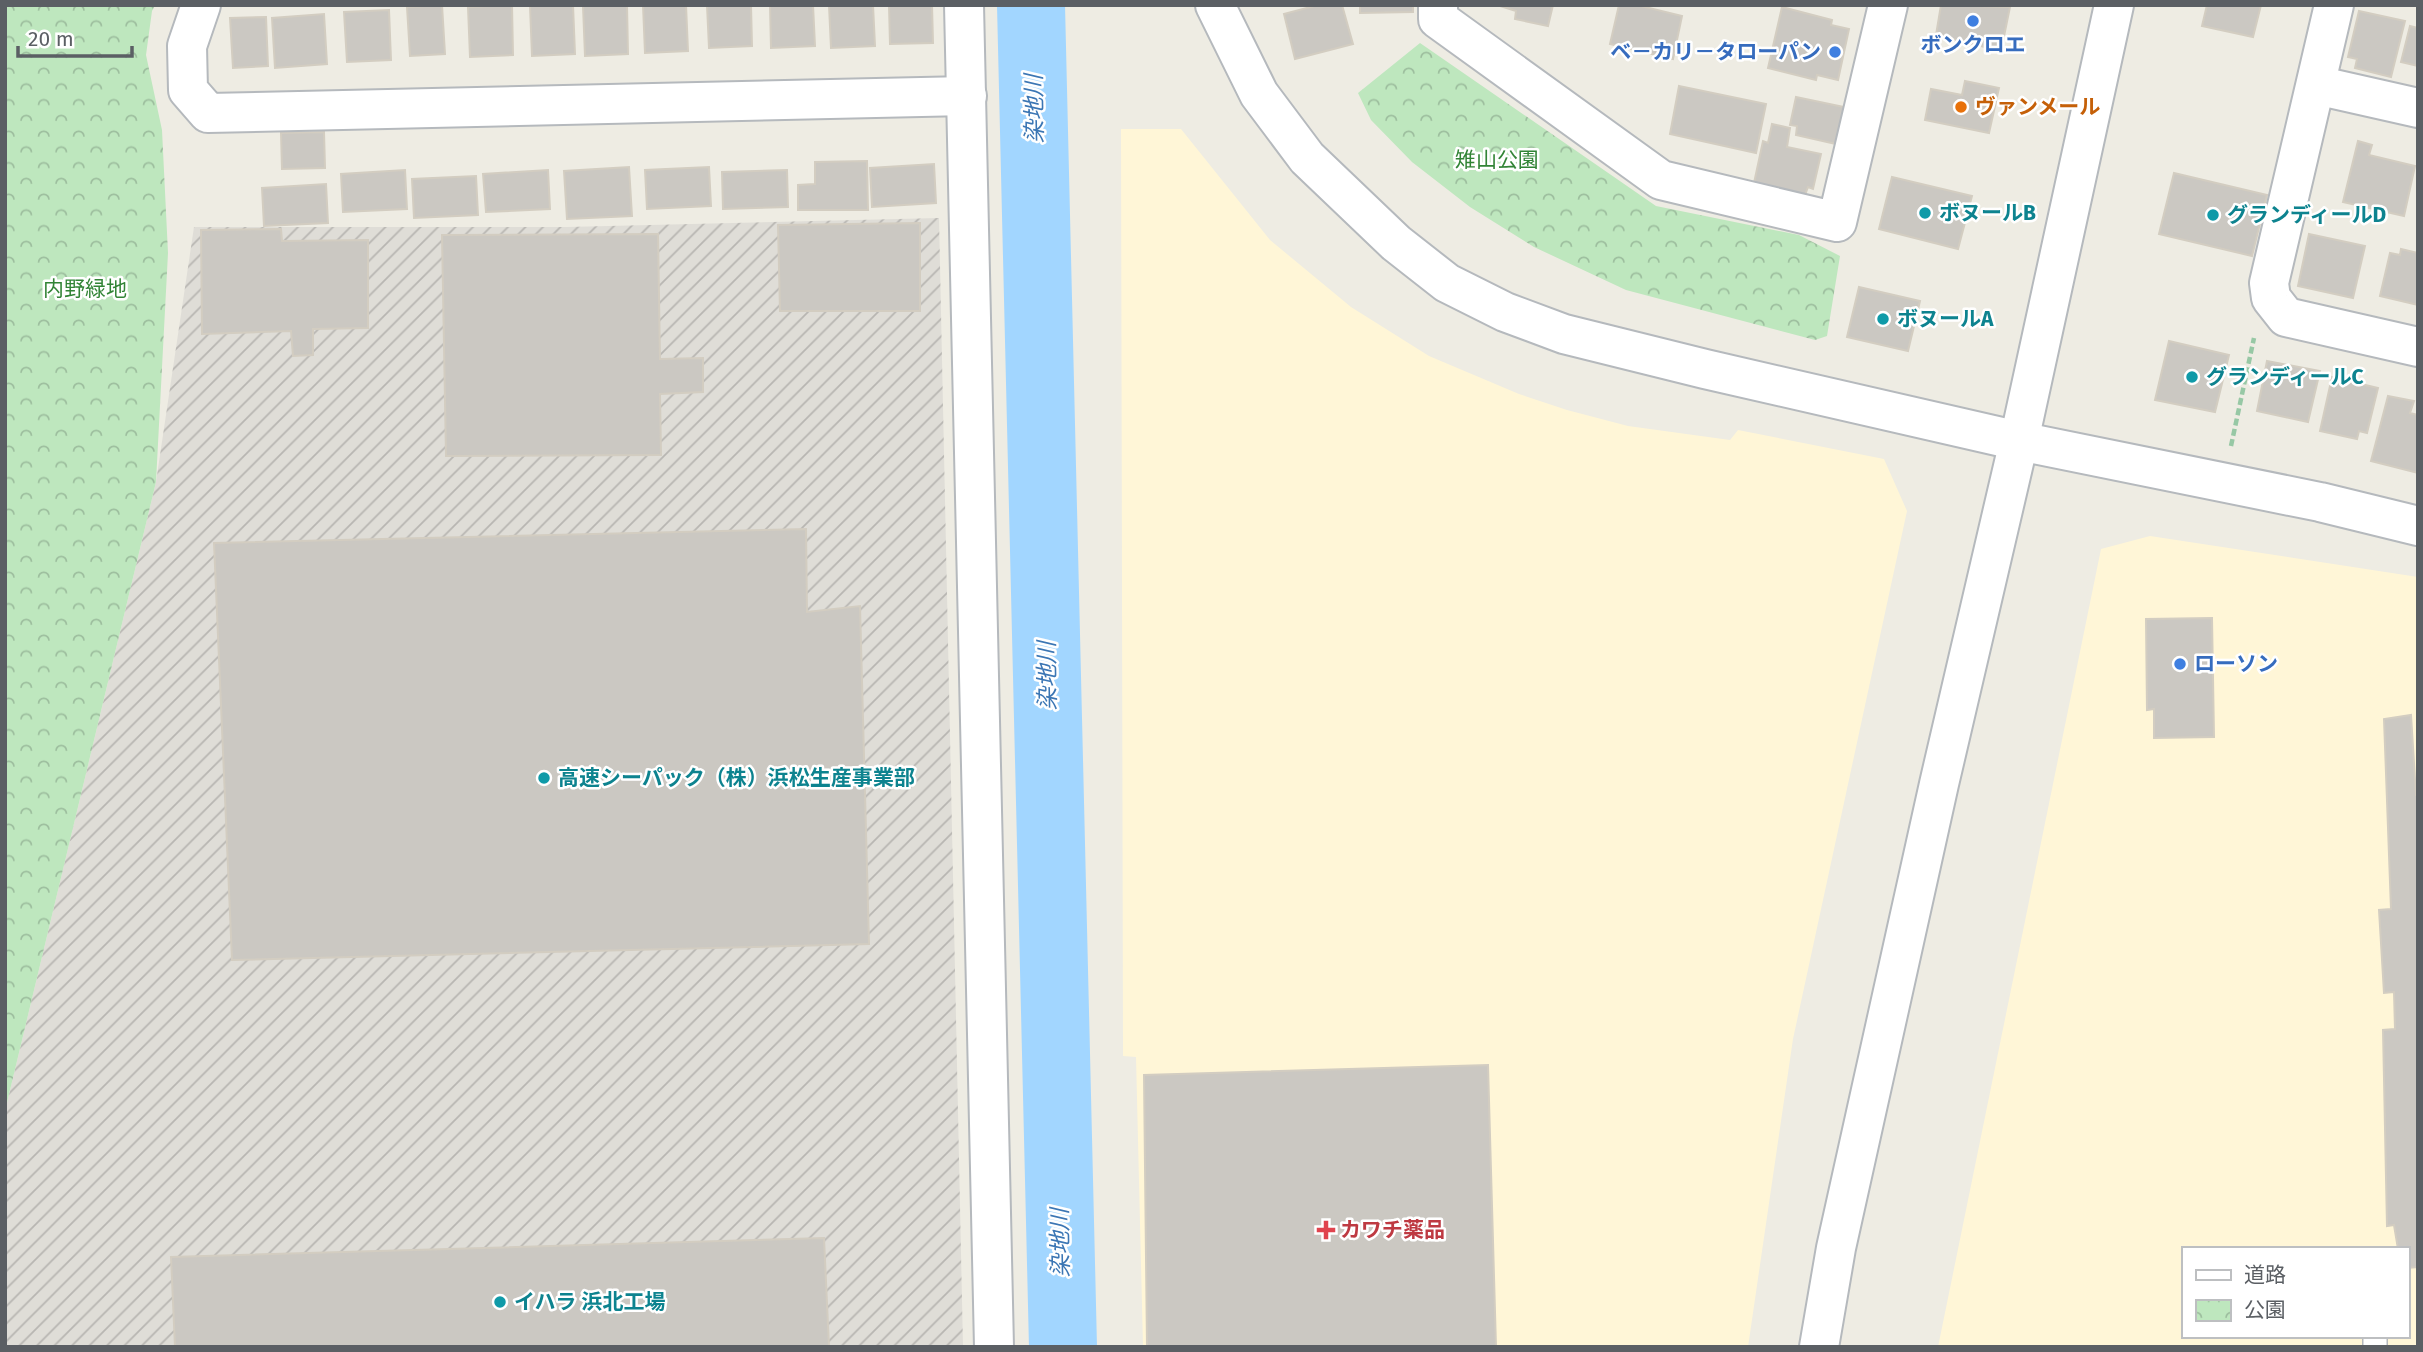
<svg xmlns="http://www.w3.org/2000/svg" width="2423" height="1352" viewBox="0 0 2423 1352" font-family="'Fira Sans','Noto Sans JP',sans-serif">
<defs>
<pattern id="industrial-furrows" width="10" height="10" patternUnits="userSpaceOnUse" patternTransform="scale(1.75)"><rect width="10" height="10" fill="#dfddd7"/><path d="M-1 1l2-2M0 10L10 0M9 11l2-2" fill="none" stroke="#b8b6b2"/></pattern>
<pattern id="park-crowns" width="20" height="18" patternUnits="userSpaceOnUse" patternTransform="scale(1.75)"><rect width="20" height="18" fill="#bee7be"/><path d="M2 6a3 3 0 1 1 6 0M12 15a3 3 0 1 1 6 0" fill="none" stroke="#9dbe9e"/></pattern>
</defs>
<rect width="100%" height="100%" fill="#eeece3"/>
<g fill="#fff6d7" fill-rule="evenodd">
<polygon points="1121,129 1181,129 1270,240 1351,307 1429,356 1519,394 1567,410 1628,426 1730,440 1738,430 1884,459 1907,511 1793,1039 1748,1347 1143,1347 1136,1057 1123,1056"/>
<path d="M2150,536L2418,577V1347H1938L2101,549ZM2183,1249H2407V1336H2183Z"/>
</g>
<polygon fill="url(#industrial-furrows)" points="939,218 963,1347 5,1347 5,1111 156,482 194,227 567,227"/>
<g fill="url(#park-crowns)">
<polygon points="5,5 155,5 152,11 146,55 162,130 168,253 156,482 5,1111"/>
<polygon points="1420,43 1656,206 1799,235 1840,256 1827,336 1815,340 1626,290 1534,247 1470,207 1412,162 1371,120 1358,93"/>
</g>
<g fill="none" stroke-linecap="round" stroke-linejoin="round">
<polyline stroke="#a2d6ff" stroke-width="68" points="1031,5 1063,1347"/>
</g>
<g fill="#cbc8c2" stroke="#d3cdc1" stroke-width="2">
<polygon points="442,5 445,54 410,56 407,7"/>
<polygon points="512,5 513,55 470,57 468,7"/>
<polygon points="573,5 575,54 532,56 530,6"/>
<polygon points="627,5 628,54 585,56 583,6"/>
<polygon points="643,5 686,5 688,51 645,53"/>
<polygon points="707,5 751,5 752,46 709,48"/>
<polygon points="770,5 813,5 815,46 771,48"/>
<polygon points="829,5 873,5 875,46 831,48"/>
<polygon points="889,5 932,5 933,43 890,44"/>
<polygon points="1318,5 1342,5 1353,44 1295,59 1284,14"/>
<polygon points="1360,5 1413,5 1413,12 1360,13"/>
<polygon points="1497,5 1553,5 1548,26 1515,19 1516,11"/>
<polygon points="1619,5 1637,5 1682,16 1673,59 1610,44"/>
<polygon points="1941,5 2010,7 2001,51 1936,35"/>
<polygon points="2207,5 2261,5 2253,37 2202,26"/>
<polygon points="1782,7 1832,20 1831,25 1849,29 1838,80 1817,75 1816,80 1768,68"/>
<polygon points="389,10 391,60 347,62 344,12"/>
<polygon points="2359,11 2405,21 2391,77 2355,68 2357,59 2348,57"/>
<polygon points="324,14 327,64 275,68 272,18"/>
<polygon points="266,17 268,66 233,68 230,18"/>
<polygon points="2410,26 2418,28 2418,66 2401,62"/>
<polygon points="1965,81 1999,88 1989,133 1925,120 1931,89 1962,95"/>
<polygon points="1679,86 1766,104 1756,153 1670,134"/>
<polygon points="1796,97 1844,107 1836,144 1796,135 1797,126 1790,125"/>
<polygon points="1772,124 1790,128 1787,147 1821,154 1813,189 1808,187 1805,195 1754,183 1763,141 1768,143"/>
<polygon points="324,132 325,168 282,169 281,133"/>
<polygon points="2358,141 2372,145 2369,155 2415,166 2404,216 2343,202"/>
<polygon points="867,161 868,210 798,210 798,185 815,184 815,162"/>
<polygon points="934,164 936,203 872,207 870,168"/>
<polygon points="629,167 632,216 567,219 564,171"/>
<polygon points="709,167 711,206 647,209 645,170"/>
<polygon points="405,170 407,209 343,212 341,174"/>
<polygon points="548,170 550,209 486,212 483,174"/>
<polygon points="787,170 788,207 723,209 722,172"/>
<polygon points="2174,173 2267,195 2252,256 2159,234"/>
<polygon points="476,176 478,215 414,218 412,179"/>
<polygon points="1892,177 1972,196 1958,249 1879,229"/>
<polygon points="326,184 328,223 264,226 262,188"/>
<polygon points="920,223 920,311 780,311 778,225"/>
<polygon points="281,229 282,241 368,240 368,328 313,329 313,355 293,356 291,331 202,334 201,230"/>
<polygon points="658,234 660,359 703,358 703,392 660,394 661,455 446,456 442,235"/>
<polygon points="2309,234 2365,246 2353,298 2298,286"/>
<polygon points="2401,249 2418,253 2418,305 2380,296 2390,253 2400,255"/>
<polygon points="1859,287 1920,301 1908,351 1847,337"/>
<polygon points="2169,341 2229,355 2215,412 2155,400"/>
<polygon points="2267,361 2320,371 2308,422 2257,411"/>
<polygon points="2332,377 2378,388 2367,433 2359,431 2357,439 2320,431"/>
<polygon points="2388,396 2414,401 2410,413 2418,415 2418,473 2371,461"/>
<polygon points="806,529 807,612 860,606 869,944 232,960 214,543"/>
<polygon points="2212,618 2214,737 2154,738 2154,709 2147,710 2146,619"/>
<polygon points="2411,715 2416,795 2418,795 2418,1267 2407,1268 2407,1249 2398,1249 2394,1225 2387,1226 2383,1030 2395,1029 2394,992 2384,993 2379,910 2391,909 2384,719"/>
<polygon points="1488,1065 1496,1347 1147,1347 1144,1075"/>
<polygon points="824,1238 829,1347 175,1347 171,1257"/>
</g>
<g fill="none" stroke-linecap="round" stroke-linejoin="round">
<g stroke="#b5b9bd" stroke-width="26">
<polyline id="service" points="2375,1336 2375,1347"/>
</g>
<g stroke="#b5b9bd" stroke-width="42">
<g id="minor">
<polyline points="201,5 187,46 188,90 208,113 967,96"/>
<polyline points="1438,5 1438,19 1661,180 1837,222 1888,5"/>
<polyline points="2334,5 2269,283 2271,298 2286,317 2418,347"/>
<polyline points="2316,85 2418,108"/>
</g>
</g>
<g stroke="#b5b9bd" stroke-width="42">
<g id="tertiary">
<polyline points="964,5 994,1347"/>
<polyline points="1215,5 1259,94 1307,158 1396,243 1447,283 1505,312 1564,334 1705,369 2019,441 2320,502 2418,526"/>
<polyline points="1819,1347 1836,1248 1939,784 2019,441 2114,5"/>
</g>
</g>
<polyline stroke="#97c8a5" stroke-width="4.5" stroke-dasharray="7 3.5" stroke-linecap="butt" points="2231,446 2254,338"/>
<use href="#service" stroke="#fff" stroke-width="23"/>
<use href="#minor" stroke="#fff" stroke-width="38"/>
<use href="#tertiary" stroke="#fff" stroke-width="38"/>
</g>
<g fill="#3f7fe0" stroke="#fff" stroke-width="2.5">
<circle cx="1973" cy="21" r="7"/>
<circle cx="1835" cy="52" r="7"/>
<circle cx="2180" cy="664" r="7"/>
</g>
<circle fill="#e8710a" stroke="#fff" stroke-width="2.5" cx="1961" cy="107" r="7"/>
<g fill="#0f9aa8" stroke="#fff" stroke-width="2.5">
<circle cx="1925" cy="213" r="7"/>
<circle cx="2213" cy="215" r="7"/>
<circle cx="1883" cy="319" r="7"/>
<circle cx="2192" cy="377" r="7"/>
<circle cx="544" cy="778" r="7"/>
<circle cx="500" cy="1302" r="7"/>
</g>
<path fill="#e0444e" stroke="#fff" stroke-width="2.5" d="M1322.5 1219.5h7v7h7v7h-7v7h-7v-7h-7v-7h7z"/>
<g text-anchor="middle" stroke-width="5" stroke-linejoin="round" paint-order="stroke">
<g font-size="21" font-weight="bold" fill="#366cbe" stroke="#fff">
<text x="1973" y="52">ボンクロエ</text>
<text x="1821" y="59" text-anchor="end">ベ－カリ－タローパン</text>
<text x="2194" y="671" text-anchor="start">ローソン</text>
</g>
<g font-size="21" font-weight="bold" fill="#c56008" stroke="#fff" text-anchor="start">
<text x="1975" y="114">ヴァンメール</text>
</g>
<g font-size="21" fill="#328436" stroke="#fff">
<text x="1497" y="167">雉山公園</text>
<text x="85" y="296">内野緑地</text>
</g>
<g font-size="21" font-weight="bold" fill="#0d838f" stroke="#fff" text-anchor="start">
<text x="1939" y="220">ボヌールB</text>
<text x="2227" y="222">グランディールD</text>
<text x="1897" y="326">ボヌールA</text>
<text x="2206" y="384">グランディールC</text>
<text x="558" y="785">高速シーパック（株）浜松生産事業部</text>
<text x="514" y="1309">イハラ 浜北工場</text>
</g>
<g font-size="21" font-weight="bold" fill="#be3a42" stroke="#fff" text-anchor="start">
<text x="1340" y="1237">カワチ薬品</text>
</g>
<g font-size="23" font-style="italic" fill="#3b76b4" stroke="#fff">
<text transform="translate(1034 109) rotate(-91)" y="8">染地川</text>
<text transform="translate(1047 676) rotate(-91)" y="8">染地川</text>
<text transform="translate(1060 1243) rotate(-91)" y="8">染地川</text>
</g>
</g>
<rect width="2423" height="1352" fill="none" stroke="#5b5f64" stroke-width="14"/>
<rect x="2182" y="1247" width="228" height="91" fill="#ffffff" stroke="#bdbfc1" stroke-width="2"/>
<rect x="2196" y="1270" width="35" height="10" fill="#ffffff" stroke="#bdbfc1" stroke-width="2"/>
<text x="2244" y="1282" font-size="21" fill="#5b5f64">道路</text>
<rect x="2196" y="1300" width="35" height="21" fill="url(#park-crowns)" stroke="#bdbfc1" stroke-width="2"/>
<text x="2244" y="1317" font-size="21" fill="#5b5f64">公園</text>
<path d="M18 46v10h114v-10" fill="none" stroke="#5b5f64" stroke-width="3.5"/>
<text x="28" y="46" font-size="21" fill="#5b5f64" stroke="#ffffff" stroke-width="5" paint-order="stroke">20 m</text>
</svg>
